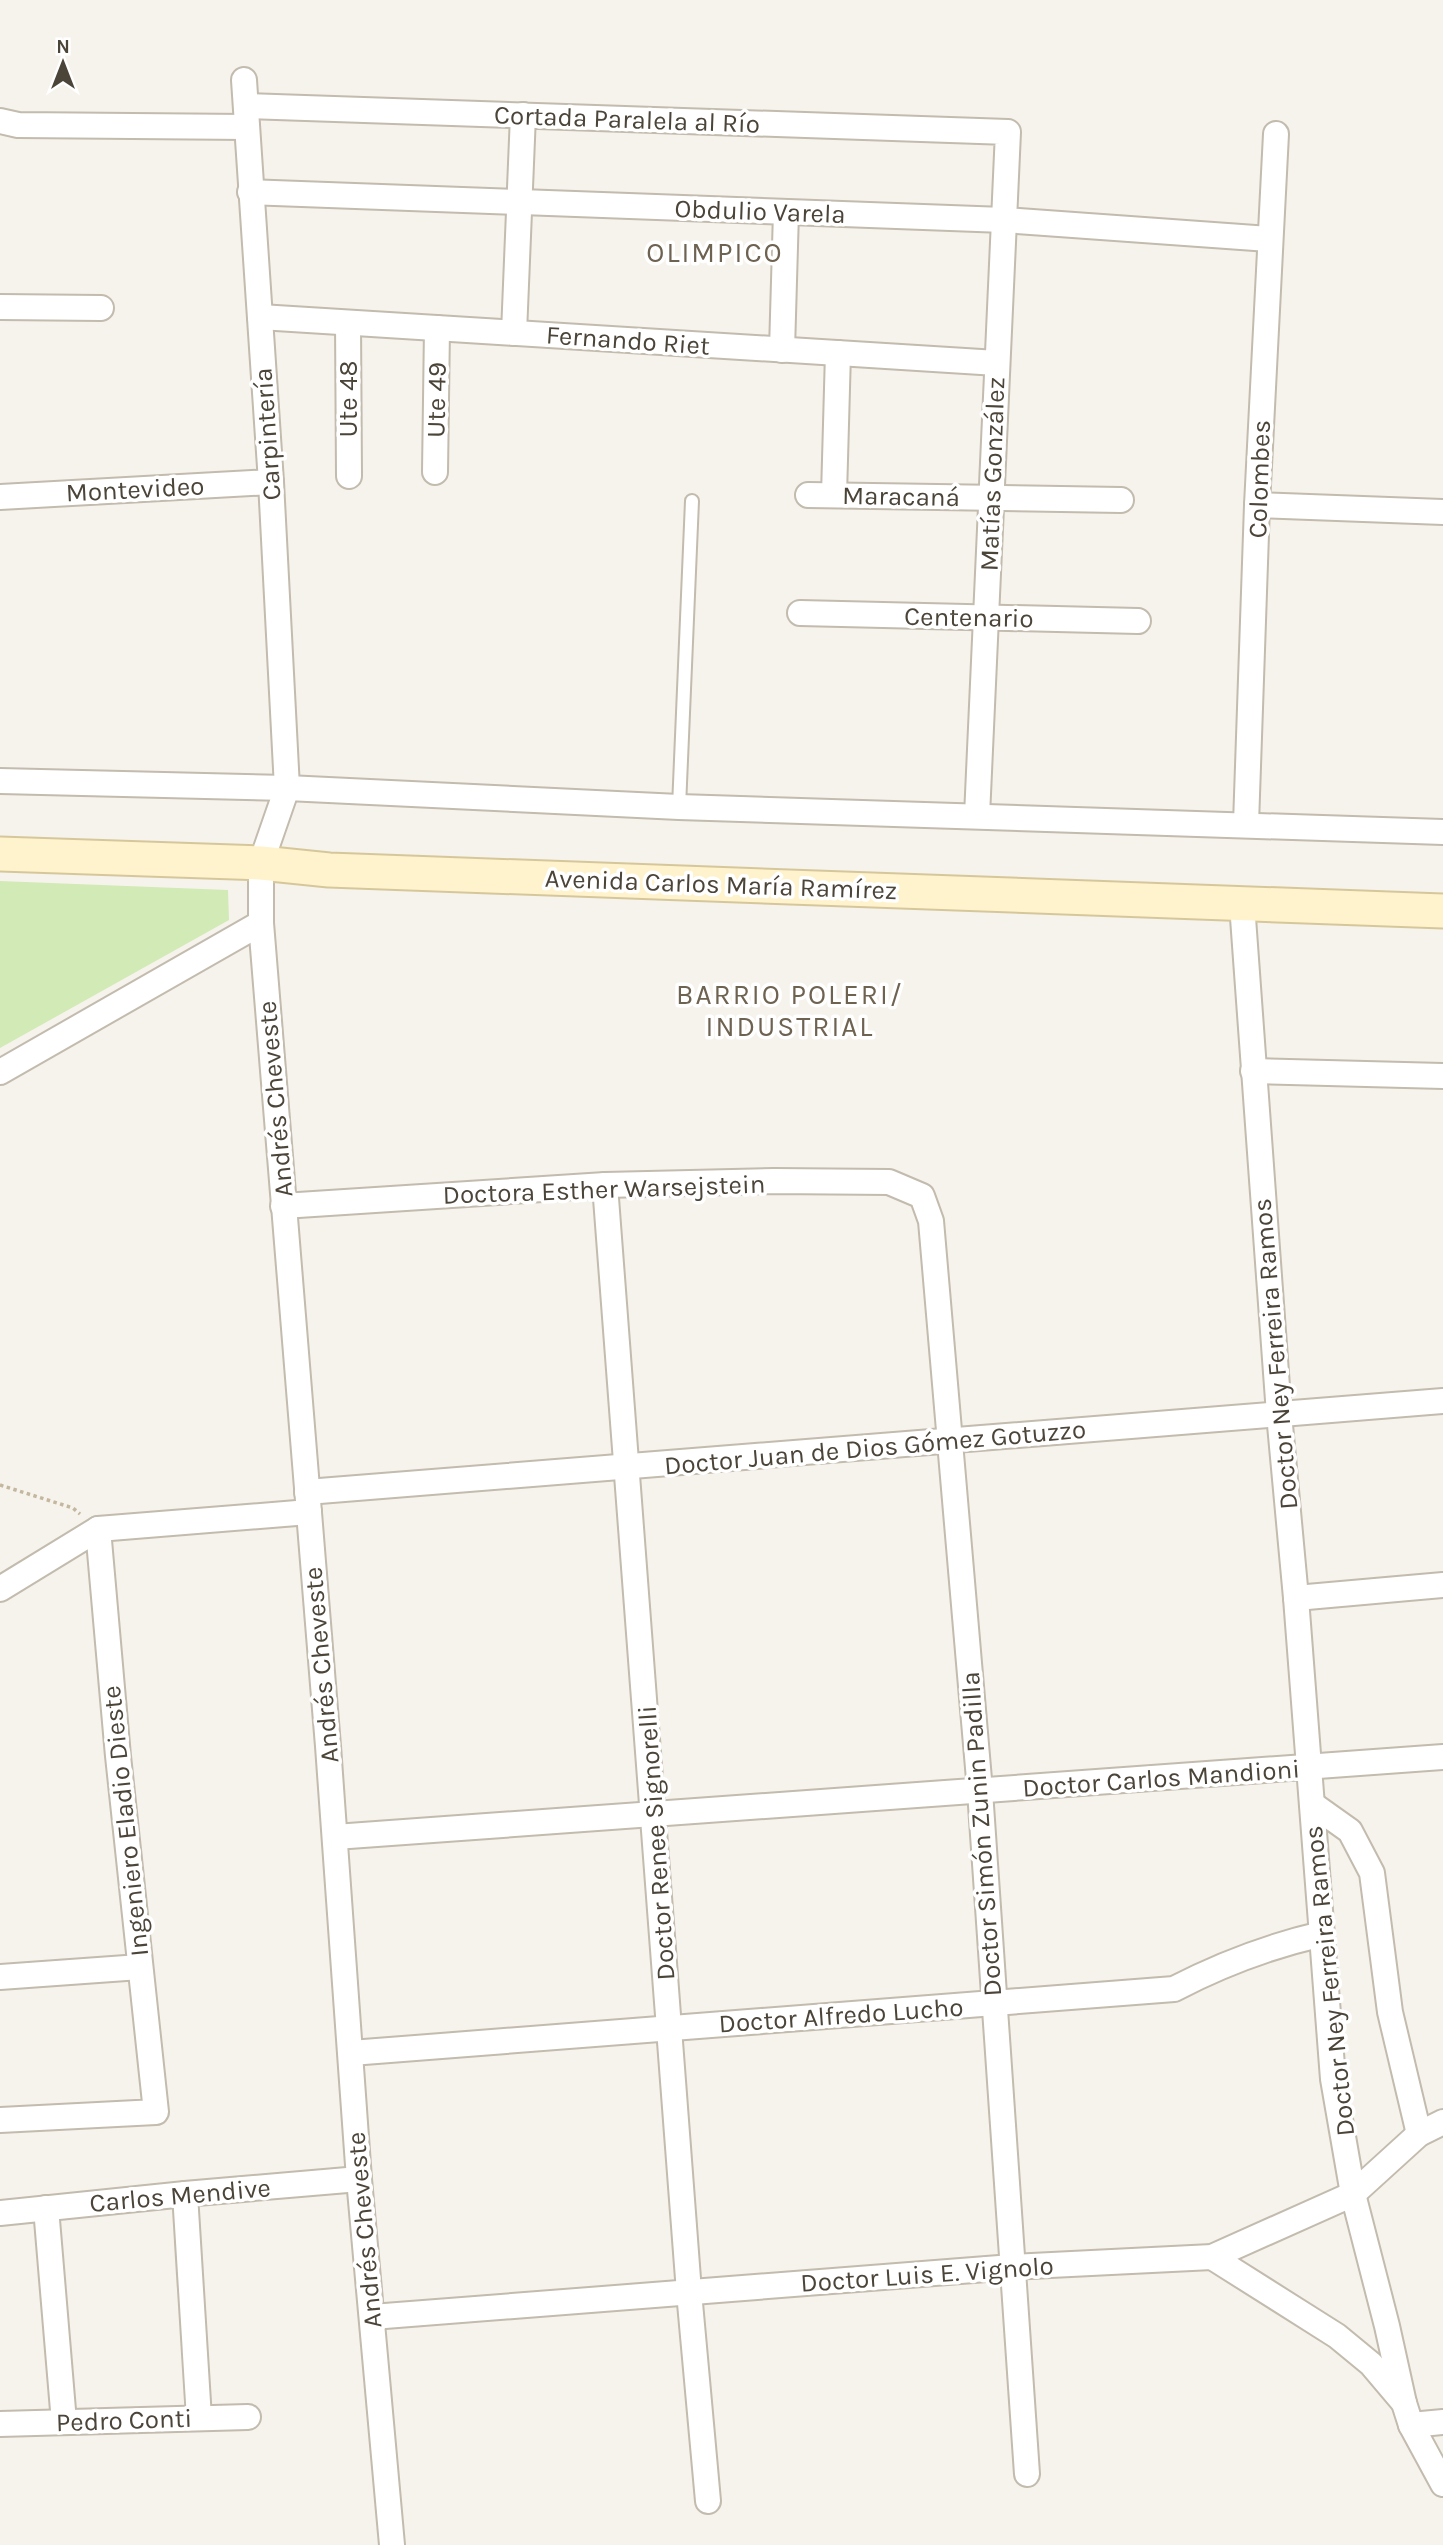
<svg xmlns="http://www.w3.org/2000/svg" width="1443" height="2545" viewBox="0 0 1443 2545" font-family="Karla,sans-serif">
<rect width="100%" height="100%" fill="#f6f3ec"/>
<polygon fill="#d2eab5" points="0,881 228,890 229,920 0,1048"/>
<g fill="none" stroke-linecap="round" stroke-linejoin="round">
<g stroke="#c2bbae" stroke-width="16">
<polyline id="lane" points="679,807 692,501"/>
</g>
<g stroke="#c2bbae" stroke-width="28">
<g id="street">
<polyline points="244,80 271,482 287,788 261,863 261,923 328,1746 359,2179 392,2545"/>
<polyline points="246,106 1008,132 977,816"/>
<polyline points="0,121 18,125 247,127"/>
<polyline points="250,192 1004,220 1269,239"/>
<polyline points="0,307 101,308"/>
<polyline points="260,317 997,363"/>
<polyline points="348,323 349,476"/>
<polyline points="514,333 523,115"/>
<polyline points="782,350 786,212"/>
<polyline points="435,472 437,328"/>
<polyline points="808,495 1121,500"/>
<polyline points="834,495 838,353"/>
<polyline points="0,497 271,482"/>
<polyline points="1257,505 1443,512"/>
<polyline points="800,613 1138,621"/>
<polyline points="0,781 287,788 679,807 1443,832"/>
<polyline points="1246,824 1257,505 1276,134"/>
<polyline points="1242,904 1279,1414 1296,1598 1333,2079 1353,2194 1387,2326 1404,2403"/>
<polyline points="1253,1071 1443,1076"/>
<polyline points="0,1072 261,923"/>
<polyline points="605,1185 689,2292 708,2501"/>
<polyline points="283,1206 605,1185 774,1181 889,1182 922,1196 931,1221 980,1791 1027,2474"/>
<polyline points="307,1492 1443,1401"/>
<polyline points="0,1589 98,1529 309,1512"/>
<polyline points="1296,1598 1443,1585"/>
<polyline points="1312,1804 1350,1831 1372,1873 1390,2012 1419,2134"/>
<polyline points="335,1837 1443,1757"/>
<polyline points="0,1977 140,1967"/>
<path d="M351,2053L1174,1989C1222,1964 1270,1946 1322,1934"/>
<polyline points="0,2120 156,2112 118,1756 98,1529"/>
<polyline points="185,2194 199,2418"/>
<polyline points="46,2208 64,2422"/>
<polyline points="0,2213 185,2194 359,2179"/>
<polyline points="1212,2257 1337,2336 1371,2364 1404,2403 1411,2425 1443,2484"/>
<polyline points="372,2317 1012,2267 1212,2257 1353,2194 1419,2134 1443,2122"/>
<polyline points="0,2424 248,2417"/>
<polyline points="1411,2425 1443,2422"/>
</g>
</g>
<g stroke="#d6c79b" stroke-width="37">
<polyline id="secondary" points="0,854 261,863 329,870 1443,911"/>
</g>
<polyline stroke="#c4b79f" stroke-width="3.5" stroke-dasharray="3.5 3.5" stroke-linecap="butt" points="0,1485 73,1508 80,1514"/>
<use href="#lane" stroke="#fff" stroke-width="12"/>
<use href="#street" stroke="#fff" stroke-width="24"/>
<use href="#secondary" stroke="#fff3cd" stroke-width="33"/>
</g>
<g text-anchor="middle" stroke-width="7" stroke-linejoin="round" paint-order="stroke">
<g font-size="26" fill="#4b4439" stroke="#fff">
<text transform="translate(627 119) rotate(2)" y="9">Cortada Paralela al Río</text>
<text transform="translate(760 211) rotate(2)" y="9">Obdulio Varela</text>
<text transform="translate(628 340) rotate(4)" y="9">Fernando Riet</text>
<text transform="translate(348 399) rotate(-90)" y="9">Ute 48</text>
<text transform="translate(436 400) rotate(-89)" y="9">Ute 49</text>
<text transform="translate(267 434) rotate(-94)" y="9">Carpintería</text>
<text transform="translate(992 474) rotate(-88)" y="9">Matías González</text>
<text transform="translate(1259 479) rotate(-88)" y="9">Colombes</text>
<text transform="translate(135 489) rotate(-3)" y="9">Montevideo</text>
<text transform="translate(901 496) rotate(1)" y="9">Maracaná</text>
<text transform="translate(969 617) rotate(1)" y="9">Centenario</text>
<text transform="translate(721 884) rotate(2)" y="9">Avenida Carlos María Ramírez</text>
<text transform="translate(275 1099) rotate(-95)" y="9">Andrés Cheveste</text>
<text transform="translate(604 1189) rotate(-2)" y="9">Doctora Esther Warsejstein</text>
<text transform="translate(1275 1354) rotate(-95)" y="9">Doctor Ney Ferreira Ramos</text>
<text transform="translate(875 1447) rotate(-5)" y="9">Doctor Juan de Dios Gómez Gotuzzo</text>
<text transform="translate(321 1665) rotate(-95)" y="9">Andrés Cheveste</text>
<text transform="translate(1161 1778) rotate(-4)" y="9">Doctor Carlos Mandioni</text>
<text transform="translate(125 1821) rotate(-96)" y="9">Ingeniero Eladio Dieste</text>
<text transform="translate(981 1834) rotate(-94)" y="9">Doctor Simón Zunin Padilla</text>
<text transform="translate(656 1843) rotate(-94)" y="9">Doctor Renee Signorelli</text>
<text transform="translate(1329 1981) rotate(-96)" y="9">Doctor Ney Ferreira Ramos</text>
<text transform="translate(841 2015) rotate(-4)" y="9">Doctor Alfredo Lucho</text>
<text transform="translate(180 2195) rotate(-5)" y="9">Carlos Mendive</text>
<text transform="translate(364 2230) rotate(-95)" y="9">Andrés Cheveste</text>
<text transform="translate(927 2274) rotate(-4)" y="9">Doctor Luis E. Vignolo</text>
<text transform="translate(124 2420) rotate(-2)" y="9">Pedro Conti</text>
</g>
<g font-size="28" letter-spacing="2" fill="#6e6250" stroke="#fff">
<text x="715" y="262">OLIMPICO</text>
<text x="790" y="1004">BARRIO POLERI/<tspan x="790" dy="32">INDUSTRIAL</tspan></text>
</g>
</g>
<g transform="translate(63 63)" stroke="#ffffff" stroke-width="5" paint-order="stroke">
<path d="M0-5L12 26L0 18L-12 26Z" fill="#4b4439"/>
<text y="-10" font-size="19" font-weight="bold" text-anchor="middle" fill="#4b4439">N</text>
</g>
</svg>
